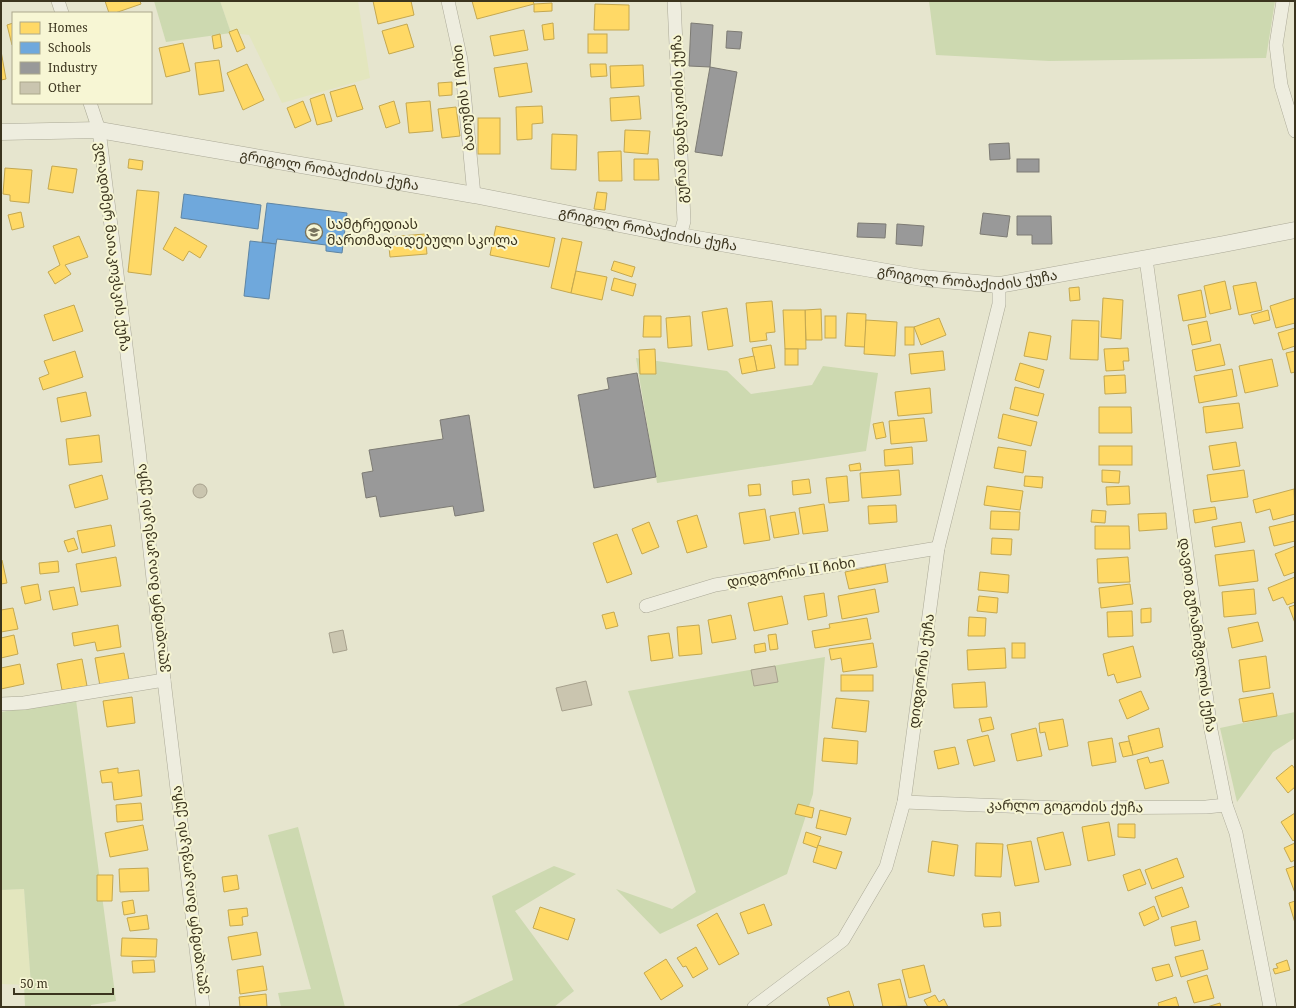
<svg xmlns="http://www.w3.org/2000/svg" width="1296" height="1008" viewBox="0 0 1296 1008" font-family="'Noto Serif','Noto Sans Georgian',serif">
<rect width="100%" height="100%" fill="#e6e5ce"/>
<g fill="#e3e6be">
<polygon points="220,1 358,1 370,78 282,103 249,35 231,33"/>
<polygon points="24,889 31,985 1,984 1,890"/>
</g>
<g fill="#cdd9b0">
<polygon points="154,1 220,1 231,33 166,42"/>
<polygon points="929,1 1275,1 1266,58 1049,61 936,55"/>
<polygon points="636,358 727,371 751,394 812,385 823,366 878,373 866,451 657,483"/>
<polygon points="825,657 813,794 787,874 660,934 616,889 672,909 696,892 628,691"/>
<polygon points="76,700 116,1001 91,1005 91,1007 25,1007 24,984 31,985 24,889 1,890 1,712"/>
<polygon points="1295,712 1295,738 1273,752 1237,802 1220,728"/>
<polygon points="298,827 345,1007 281,1007 278,993 311,989 268,835"/>
<polygon points="554,866 576,874 515,911 574,991 554,1007 455,1007 513,980 492,896"/>
</g>
<g fill="#ffd966" stroke="#c4a850">
<polygon points="105,1 140,1 141,4 115,13 109,13"/>
<polygon points="373,1 411,1 414,15 378,24"/>
<polygon points="472,1 533,1 534,4 477,19"/>
<polygon points="552,3 552,11 534,12 534,4"/>
<polygon points="595,4 629,5 629,30 594,30"/>
<polygon points="13,23 13,45 12,45 7,25"/>
<polygon points="553,23 554,39 544,40 542,25"/>
<polygon points="407,24 414,47 389,54 382,31"/>
<polygon points="237,29 245,48 237,52 229,32"/>
<polygon points="524,30 528,50 494,56 490,36"/>
<polygon points="220,34 222,47 214,49 212,36"/>
<rect x="588" y="34" width="19" height="19"/>
<polygon points="183,43 190,71 166,77 159,48"/>
<polygon points="1,51 6,79 1,80"/>
<polygon points="219,60 224,91 199,95 195,63"/>
<polygon points="527,63 532,92 499,97 494,68"/>
<polygon points="247,64 264,100 243,110 227,73"/>
<polygon points="590,64 606,64 607,76 591,77"/>
<polygon points="643,65 644,86 611,88 610,66"/>
<polygon points="452,82 452,95 439,96 438,83"/>
<polygon points="355,85 363,109 337,117 330,92"/>
<polygon points="324,94 332,121 317,125 310,99"/>
<polygon points="639,96 641,119 611,121 610,98"/>
<polygon points="303,101 311,121 295,128 287,108"/>
<polygon points="394,101 400,123 386,128 379,106"/>
<polygon points="430,101 433,131 409,133 406,103"/>
<polygon points="542,106 543,123 532,124 532,139 517,140 516,107"/>
<polygon points="456,107 460,136 442,138 438,109"/>
<rect x="478" y="118" width="22" height="36"/>
<polygon points="625,130 650,131 648,154 624,152"/>
<polygon points="552,134 577,135 576,170 551,169"/>
<polygon points="621,151 622,181 599,181 598,152"/>
<polygon points="129,159 143,161 142,170 128,168"/>
<polygon points="634,159 658,159 659,180 634,180"/>
<polygon points="52,166 77,169 73,193 48,189"/>
<polygon points="5,168 32,170 29,203 10,201 10,195 3,194"/>
<polygon points="137,190 159,192 151,275 128,272"/>
<polygon points="597,192 607,193 605,210 594,209"/>
<polygon points="21,212 24,227 12,230 8,215"/>
<polygon points="496,226 555,238 549,267 490,255"/>
<polygon points="175,227 207,246 200,258 189,251 183,261 163,249"/>
<polygon points="425,234 427,254 390,257 388,237"/>
<polygon points="79,236 88,257 65,265 71,274 55,284 48,272 60,265 53,246"/>
<polygon points="562,238 582,242 571,293 551,288"/>
<polygon points="614,261 635,267 632,277 611,270"/>
<polygon points="576,271 607,277 602,300 571,293"/>
<polygon points="614,278 636,284 633,296 611,290"/>
<polygon points="1225,281 1231,309 1210,314 1204,286"/>
<polygon points="1256,282 1262,310 1239,315 1233,286"/>
<polygon points="1079,287 1080,300 1070,301 1069,288"/>
<polygon points="1201,290 1206,317 1183,321 1178,295"/>
<polygon points="1103,298 1123,300 1121,339 1101,337"/>
<polygon points="1295,298 1295,323 1276,328 1270,306"/>
<polygon points="772,301 775,332 766,333 767,340 750,342 746,303"/>
<polygon points="74,305 83,331 53,341 44,315"/>
<polygon points="727,308 733,346 708,350 702,312"/>
<polygon points="821,309 822,340 806,340 805,310"/>
<polygon points="783,310 805,310 806,349 785,349"/>
<polygon points="1268,310 1270,320 1254,324 1251,315"/>
<polygon points="847,313 866,314 865,347 845,346"/>
<polygon points="644,316 661,316 661,337 643,337"/>
<polygon points="690,316 692,346 668,348 666,318"/>
<rect x="825" y="316" width="11" height="22"/>
<polygon points="939,318 946,335 921,345 914,327"/>
<polygon points="866,320 897,322 895,356 864,354"/>
<polygon points="1072,320 1099,321 1098,360 1070,359"/>
<polygon points="1207,321 1211,341 1192,345 1188,325"/>
<rect x="905" y="327" width="9" height="18"/>
<polygon points="1295,328 1295,346 1283,350 1278,333"/>
<polygon points="1029,332 1051,336 1047,360 1024,356"/>
<polygon points="1220,344 1225,365 1196,371 1192,350"/>
<polygon points="771,345 775,368 757,371 752,348"/>
<polygon points="1128,348 1129,361 1123,361 1124,370 1106,371 1104,349"/>
<polygon points="655,349 656,374 640,374 639,350"/>
<rect x="785" y="349" width="13" height="16"/>
<polygon points="75,351 83,377 43,390 39,378 49,374 44,361"/>
<polygon points="943,351 945,370 911,374 909,354"/>
<polygon points="1295,351 1295,372 1291,373 1286,353"/>
<polygon points="754,356 757,371 742,374 739,359"/>
<polygon points="1272,359 1278,386 1245,393 1239,366"/>
<polygon points="1020,363 1044,370 1039,388 1015,380"/>
<polygon points="1232,369 1237,396 1199,403 1194,376"/>
<polygon points="1125,375 1126,393 1105,394 1104,376"/>
<polygon points="1015,387 1044,394 1038,416 1010,409"/>
<polygon points="930,388 932,413 898,416 895,392"/>
<polygon points="86,392 91,416 61,422 57,398"/>
<polygon points="1239,403 1243,428 1206,433 1203,407"/>
<polygon points="1099,407 1131,407 1132,433 1099,433"/>
<polygon points="1003,414 1037,422 1031,446 998,438"/>
<polygon points="924,418 927,441 891,444 889,421"/>
<polygon points="883,422 886,437 876,439 873,424"/>
<polygon points="99,435 102,462 69,465 66,439"/>
<polygon points="1236,442 1240,466 1213,470 1209,446"/>
<rect x="1099" y="446" width="33" height="19"/>
<polygon points="912,447 913,464 885,466 884,450"/>
<polygon points="998,447 1026,451 1023,473 994,468"/>
<polygon points="860,463 861,470 850,471 849,465"/>
<polygon points="899,470 901,495 862,498 860,473"/>
<polygon points="1102,470 1120,471 1119,483 1102,482"/>
<polygon points="1244,470 1248,497 1211,502 1207,475"/>
<polygon points="102,475 108,499 75,508 69,485"/>
<polygon points="847,476 849,501 829,503 826,478"/>
<polygon points="1025,476 1043,477 1042,488 1024,486"/>
<polygon points="809,479 811,493 793,495 792,481"/>
<polygon points="760,484 761,495 749,496 748,485"/>
<polygon points="987,486 1023,491 1020,510 984,505"/>
<polygon points="1129,486 1130,504 1107,505 1106,487"/>
<polygon points="1294,489 1295,514 1273,520 1270,509 1256,513 1253,500"/>
<polygon points="824,504 828,531 803,534 799,508"/>
<polygon points="896,505 897,522 869,524 868,506"/>
<polygon points="1215,507 1217,519 1195,523 1193,510"/>
<polygon points="765,509 770,540 744,544 739,513"/>
<polygon points="1092,510 1106,511 1105,523 1091,522"/>
<polygon points="991,511 1020,512 1019,530 990,529"/>
<polygon points="795,512 799,534 774,538 770,516"/>
<polygon points="1166,513 1167,529 1139,531 1138,514"/>
<polygon points="697,515 707,547 687,553 677,521"/>
<polygon points="1295,521 1295,541 1274,546 1269,527"/>
<polygon points="649,522 659,547 642,554 632,529"/>
<polygon points="1241,522 1245,542 1215,547 1212,527"/>
<polygon points="111,525 115,546 82,553 77,531"/>
<polygon points="1095,526 1129,526 1130,549 1095,549"/>
<polygon points="617,534 632,574 607,583 593,543"/>
<polygon points="74,538 78,549 68,552 64,541"/>
<polygon points="992,538 1012,539 1011,555 991,554"/>
<polygon points="1295,546 1295,572 1284,576 1275,554"/>
<polygon points="1254,550 1258,581 1219,586 1215,555"/>
<polygon points="116,557 121,586 81,592 76,564"/>
<polygon points="1128,557 1130,582 1098,583 1097,559"/>
<polygon points="1,560 2,560 7,583 1,584"/>
<polygon points="58,561 59,572 40,574 39,563"/>
<polygon points="885,564 888,582 849,589 845,572"/>
<polygon points="980,572 1009,575 1008,593 978,590"/>
<polygon points="1295,577 1295,602 1287,605 1283,597 1273,601 1268,588"/>
<polygon points="38,584 41,600 25,604 21,587"/>
<polygon points="1130,584 1133,604 1101,608 1099,588"/>
<polygon points="74,587 78,605 53,610 49,591"/>
<polygon points="875,589 879,612 842,619 838,596"/>
<polygon points="1254,589 1256,614 1224,617 1222,592"/>
<polygon points="824,593 827,616 808,620 804,596"/>
<polygon points="782,596 788,624 754,631 748,603"/>
<polygon points="979,596 998,598 997,613 977,611"/>
<polygon points="1295,605 1295,623 1289,607"/>
<polygon points="13,608 18,629 1,632 1,610"/>
<polygon points="1151,608 1151,622 1141,623 1141,609"/>
<polygon points="1132,611 1133,636 1108,637 1107,612"/>
<polygon points="614,612 618,626 606,629 602,615"/>
<polygon points="731,615 736,639 712,643 708,620"/>
<polygon points="969,617 986,618 985,636 968,636"/>
<polygon points="867,618 871,639 815,648 812,631 830,628 829,624"/>
<polygon points="1258,622 1263,641 1232,648 1228,628"/>
<polygon points="118,625 121,647 97,651 95,642 74,646 72,633"/>
<polygon points="699,625 702,654 679,656 677,627"/>
<polygon points="669,633 673,658 651,661 648,636"/>
<polygon points="776,634 778,649 770,650 768,635"/>
<polygon points="14,635 18,654 1,658 1,638"/>
<polygon points="765,643 766,651 755,653 754,645"/>
<polygon points="873,643 877,667 843,672 841,658 831,660 829,649"/>
<rect x="1012" y="643" width="13" height="15"/>
<polygon points="1133,646 1141,677 1117,683 1114,674 1108,676 1103,654"/>
<polygon points="1005,648 1006,668 968,670 967,650"/>
<polygon points="124,653 129,680 100,686 95,658"/>
<polygon points="1266,656 1270,688 1243,692 1239,660"/>
<polygon points="82,659 87,686 62,690 57,664"/>
<polygon points="20,664 24,684 1,689 1,668"/>
<rect x="841" y="675" width="32" height="16"/>
<polygon points="985,682 987,707 954,708 952,684"/>
<polygon points="1141,691 1149,709 1127,719 1119,700"/>
<polygon points="1273,693 1277,716 1243,722 1239,699"/>
<polygon points="132,697 135,723 107,727 103,701"/>
<polygon points="836,698 869,701 866,732 832,728"/>
<polygon points="991,717 994,729 982,732 979,719"/>
<polygon points="1063,719 1068,746 1049,750 1045,732 1040,733 1039,723"/>
<polygon points="1036,728 1042,756 1017,761 1011,734"/>
<polygon points="1159,728 1163,747 1133,755 1128,736"/>
<polygon points="988,735 995,761 974,766 967,740"/>
<polygon points="824,738 858,741 857,764 822,761"/>
<polygon points="1112,738 1116,762 1092,766 1088,742"/>
<polygon points="1129,741 1133,755 1123,757 1119,743"/>
<polygon points="955,747 959,764 938,769 934,751"/>
<polygon points="1148,757 1150,763 1163,760 1169,783 1145,789 1137,760"/>
<polygon points="1292,765 1295,769 1295,787 1288,793 1276,778"/>
<polygon points="118,768 118,773 139,770 142,796 114,800 112,782 102,783 100,771"/>
<polygon points="141,803 143,820 117,822 116,805"/>
<polygon points="798,804 814,808 812,818 795,814"/>
<polygon points="820,810 851,818 846,835 816,828"/>
<polygon points="1295,813 1295,839 1293,841 1281,822"/>
<polygon points="1109,822 1115,855 1088,861 1082,827"/>
<polygon points="1118,824 1135,824 1135,838 1118,837"/>
<polygon points="143,825 148,850 110,857 105,833"/>
<polygon points="806,832 821,837 817,848 803,843"/>
<polygon points="1063,832 1071,865 1045,870 1037,838"/>
<polygon points="932,841 958,845 954,876 928,872"/>
<polygon points="1031,841 1039,882 1015,886 1007,845"/>
<polygon points="976,843 1003,844 1001,877 975,876"/>
<polygon points="1295,843 1295,860 1291,862 1284,848"/>
<polygon points="818,845 842,852 836,869 813,862"/>
<polygon points="1177,858 1184,877 1152,889 1145,870"/>
<polygon points="1295,866 1295,893 1286,869"/>
<polygon points="148,868 149,891 120,892 119,869"/>
<polygon points="1140,869 1146,884 1128,891 1123,875"/>
<polygon points="97,875 113,875 112,901 97,901"/>
<polygon points="237,875 239,889 224,892 222,877"/>
<polygon points="1182,887 1189,907 1162,917 1155,897"/>
<polygon points="133,900 135,913 124,915 122,902"/>
<polygon points="1295,901 1295,923 1289,903"/>
<polygon points="764,904 772,925 748,934 740,913"/>
<polygon points="1154,906 1159,919 1144,926 1139,913"/>
<polygon points="540,907 575,919 568,940 533,928"/>
<polygon points="247,908 248,916 242,917 243,925 230,926 228,910"/>
<polygon points="1000,912 1001,926 984,927 982,914"/>
<polygon points="717,913 739,954 719,965 697,925"/>
<polygon points="147,915 149,929 130,931 127,918"/>
<polygon points="1196,921 1200,940 1175,946 1171,927"/>
<polygon points="257,932 261,955 232,960 228,937"/>
<polygon points="122,938 157,939 156,957 121,956"/>
<polygon points="696,947 708,969 693,978 686,966 683,967 677,958"/>
<polygon points="1203,950 1208,969 1181,977 1175,957"/>
<polygon points="666,959 683,986 661,1000 644,973"/>
<polygon points="154,960 155,972 133,973 132,961"/>
<polygon points="1287,960 1290,970 1275,974 1273,969 1278,968 1276,964"/>
<polygon points="1169,964 1173,976 1156,981 1152,968"/>
<polygon points="924,965 931,992 909,998 902,970"/>
<polygon points="263,966 267,990 240,994 237,970"/>
<polygon points="1207,975 1214,998 1194,1003 1187,981"/>
<polygon points="900,979 907,1006 883,1007 878,984"/>
<polygon points="849,991 854,1007 830,1007 827,998"/>
<polygon points="266,994 267,1007 240,1007 239,997"/>
<polygon points="935,995 939,1002 944,999 948,1007 928,1007 924,1000"/>
<polygon points="1176,997 1179,1007 1159,1007 1158,1003"/>
<polygon points="1220,1003 1221,1007 1207,1007"/>
</g>
<g fill="#6fa8dc" stroke="#5f85a3">
<polygon points="184,194 261,205 258,229 181,218"/>
<polygon points="267,203 347,213 342,253 326,251 326,245 277,239 276,244 262,242"/>
<polygon points="250,241 276,244 269,299 244,296"/>
</g>
<g fill="#999" stroke="#7d7b74">
<polygon points="691,23 713,25 710,67 689,66"/>
<polygon points="727,31 742,32 740,49 726,48"/>
<polygon points="710,67 737,72 722,156 695,152"/>
<polygon points="1009,143 1010,159 990,160 989,144"/>
<rect x="1017" y="159" width="22" height="13"/>
<polygon points="983,213 1010,216 1007,237 980,234"/>
<polygon points="1017,216 1051,216 1052,244 1032,244 1032,235 1017,235"/>
<polygon points="858,223 886,224 885,238 857,237"/>
<polygon points="897,224 924,226 922,246 896,244"/>
<polygon points="637,373 656,477 594,488 578,395 609,389 607,378"/>
<polygon points="469,415 484,511 455,516 453,506 380,517 376,496 366,498 362,473 373,471 369,450 443,439 440,420"/>
</g>
<g fill="#cac5af" stroke="#a7a18d">
<circle cx="200" cy="491" r="7"/>
<polygon points="343,630 347,650 333,653 329,633"/>
<polygon points="775,666 778,682 754,686 751,670"/>
<polygon points="586,681 592,705 562,711 556,688"/>
</g>
<g fill="none" stroke-linecap="round" stroke-linejoin="round">
<g stroke="#aba997" stroke-width="14">
<g id="minor">
<polyline points="58,1 62,13"/>
<polyline points="448,1 461,60 474,195"/>
<polyline points="674,1 684,221 680,236"/>
<polyline points="1283,1 1276,45 1281,85 1295,131"/>
<polyline points="90,103 99,130 139,450 164,680 203,1007"/>
<polyline points="1146,259 1211,730 1226,805 1236,833 1270,1007"/>
<polyline points="646,606 715,585 938,548"/>
<polyline points="1,704 24,703 164,680"/>
<polyline points="904,802 1060,808 1206,807 1226,805"/>
<polyline points="754,1007 843,940 886,867 904,802 938,548 999,304 999,285"/>
</g>
</g>
<g stroke="#aba997" stroke-width="17">
<g id="tertiary">
<path id="s1" d="M1,132L99,130L474,195L680,236L922,278L999,285L1224,244L1295,230"/>
</g>
</g>
<use href="#minor" stroke="#eeeddf" stroke-width="13"/>
<use href="#tertiary" stroke="#eeeddf" stroke-width="16"/>
</g>
<defs>
<g id="school-ring" transform="scale(0.9)"><circle r="9.5" fill="#f7f6d4" stroke="#77725c" stroke-width="1.5"/><path d="M0-5L7-2L0 1L-7-2ZM-4 1L0 2.5L4 1V4Q0 6-4 4Z" fill="#77725c"/></g>
</defs>
<g fill-rule="evenodd">
<use href="#school-ring" x="314" y="232"/>
</g>
<g text-anchor="middle" stroke-width="4" stroke-linejoin="round" paint-order="stroke">
<g font-size="14" fill="#3b341e" stroke="#f7f6d4">
<text transform="translate(463 98) rotate(-97)" y="5">ბათუმის I ჩიხი</text>
<text transform="translate(679 119) rotate(-92)" y="5">გურამ ფანჯიკიძის ქუჩა</text>
<text dy="5" stroke="none"><textPath href="#s1" startOffset="332">გრიგოლ რობაქიძის ქუჩა</textPath></text>
<text dy="5" stroke="none"><textPath href="#s1" startOffset="656">გრიგოლ რობაქიძის ქუჩა</textPath></text>
<text transform="translate(113 247) rotate(83)" y="5">ვლადიმერ მაიაკოვსკის ქუჩა</text>
<text dy="5" stroke="none"><textPath href="#s1" startOffset="980">გრიგოლ რობაქიძის ქუჩა</textPath></text>
<text transform="translate(152 568) rotate(-96)" y="5">ვლადიმერ მაიაკოვსკის ქუჩა</text>
<text transform="translate(791 572) rotate(-9)" y="5">დიდგორის II ჩიხი</text>
<text transform="translate(1198 635) rotate(82)" y="5">დავით გურამიშვილის ქუჩა</text>
<text transform="translate(921 671) rotate(-82)" y="5">დიდგორის ქუჩა</text>
<text transform="translate(1065 806) rotate(1)" y="5">კარლო გოგოძის ქუჩა</text>
<text transform="translate(189 890) rotate(-97)" y="5">ვლადიმერ მაიაკოვსკის ქუჩა</text>
</g>
<g font-size="14" fill="#3b341e" stroke="#f7f6d4" text-anchor="start">
<text x="327" y="229">სამტრედიას<tspan x="327" dy="16">მართმადიდებული სკოლა</tspan></text>
</g>
</g>
<rect width="1296" height="1008" fill="none" stroke="#3b341e" stroke-width="4"/>
<rect x="12" y="12" width="140" height="92" fill="#f7f6d4" stroke="#aca88b"/>
<rect x="20" y="22" width="20" height="12" fill="#ffd966" stroke="#aca88b"/>
<text x="48" y="32" font-size="12" fill="#3b341e">Homes</text>
<rect x="20" y="42" width="20" height="12" fill="#6fa8dc" stroke="#aca88b"/>
<text x="48" y="52" font-size="12" fill="#3b341e">Schools</text>
<rect x="20" y="62" width="20" height="12" fill="#999999" stroke="#aca88b"/>
<text x="48" y="72" font-size="12" fill="#3b341e">Industry</text>
<rect x="20" y="82" width="20" height="12" fill="#cac5af" stroke="#aca88b"/>
<text x="48" y="92" font-size="12" fill="#3b341e">Other</text>
<path d="M14 988v6h99v-6" fill="none" stroke="#3b341e" stroke-width="2"/>
<text x="20" y="988" font-size="12" fill="#3b341e" stroke="#f7f6d4" stroke-width="3" paint-order="stroke">50 m</text>
</svg>
